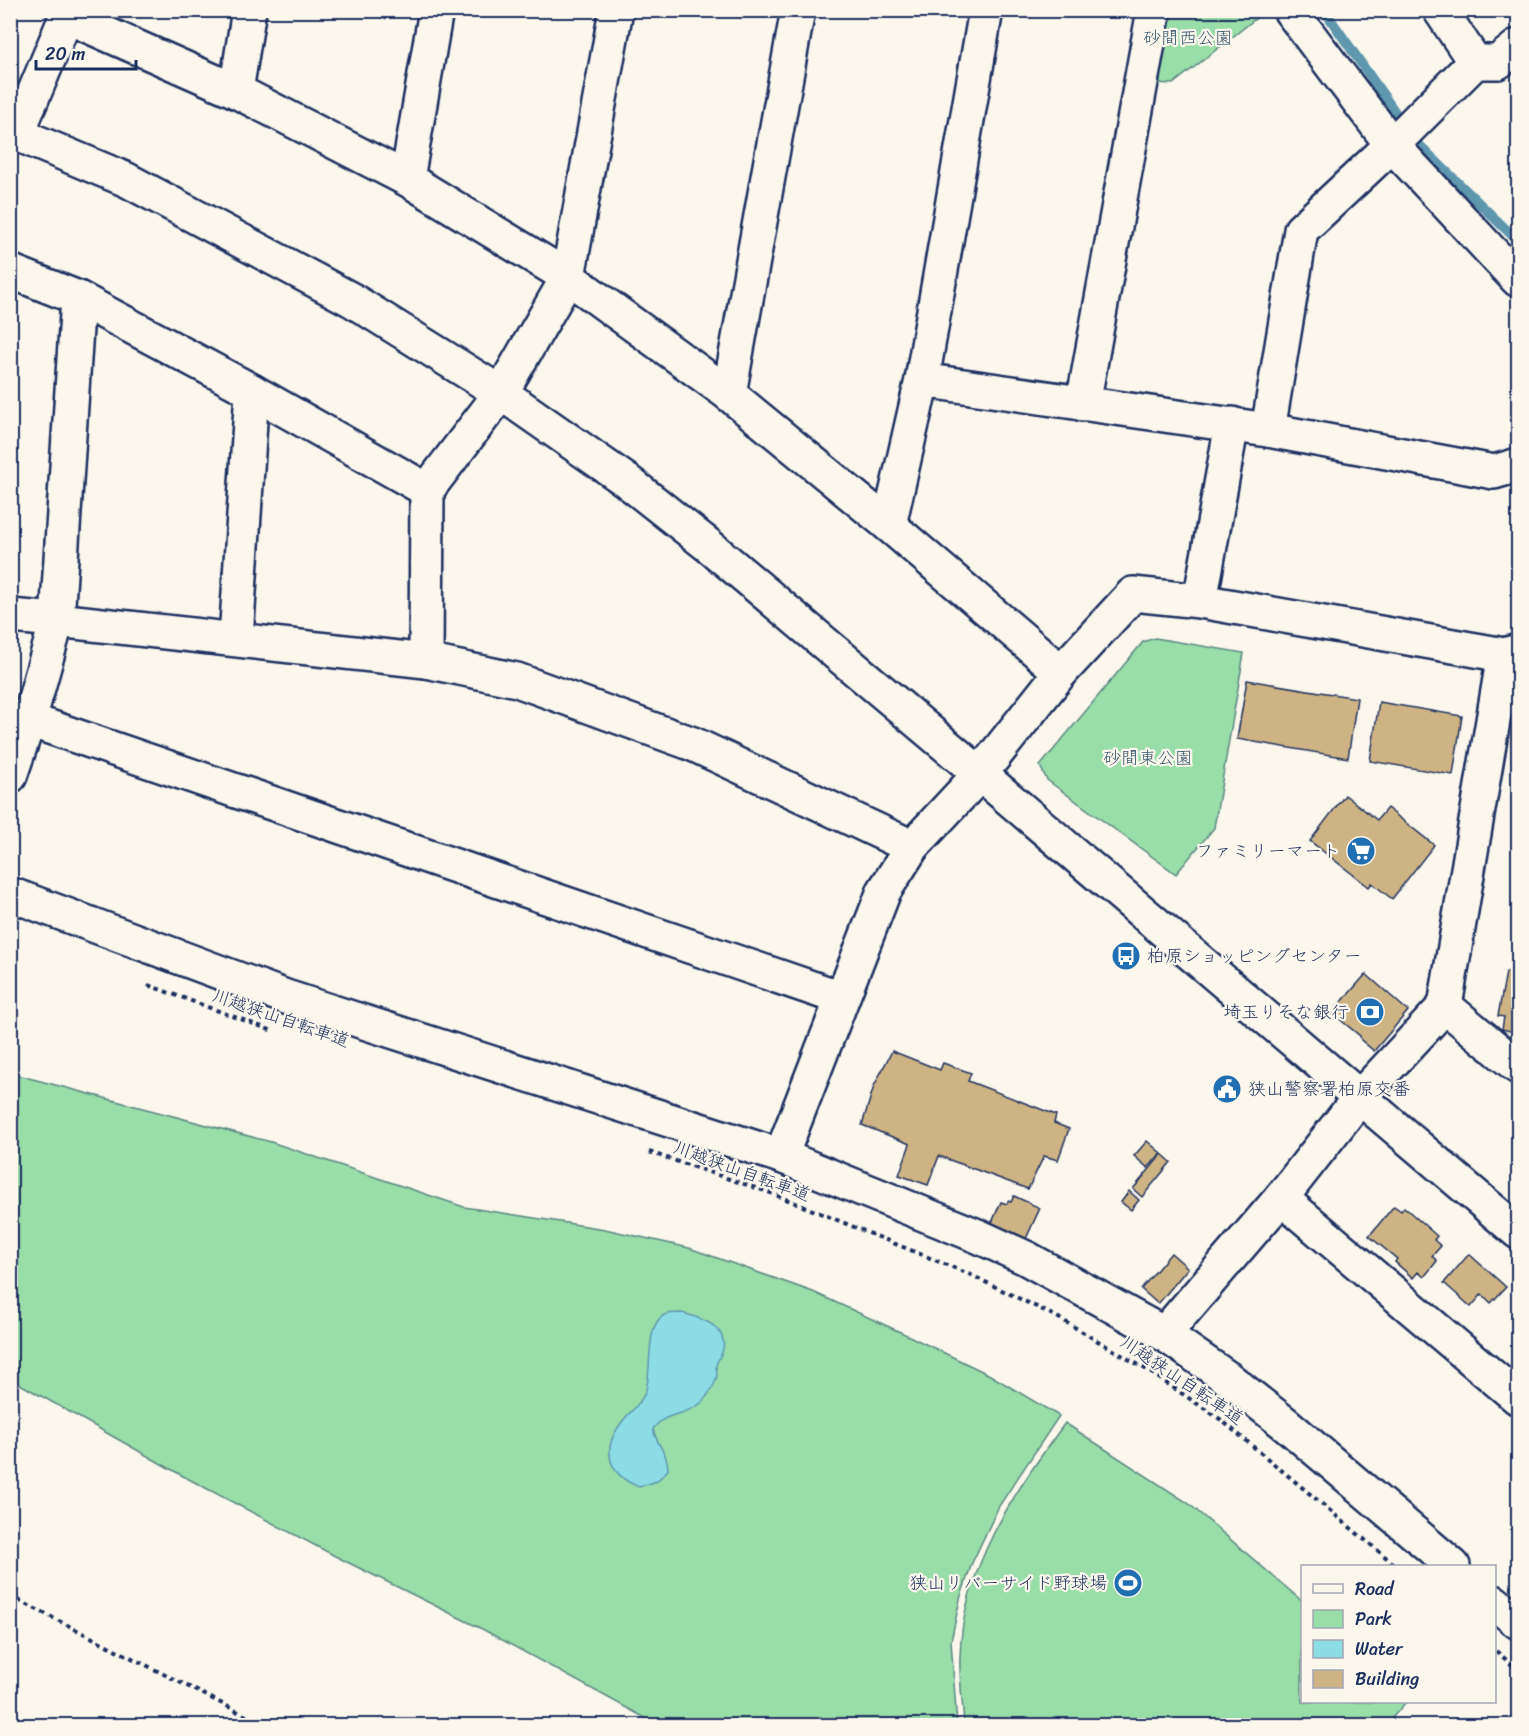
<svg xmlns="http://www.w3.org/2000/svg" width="1529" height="1736" viewBox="0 0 1529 1736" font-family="Sriracha,'Klee One',sans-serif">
<rect width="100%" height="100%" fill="#fbf7ec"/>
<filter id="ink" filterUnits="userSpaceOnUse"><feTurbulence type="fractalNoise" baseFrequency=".0167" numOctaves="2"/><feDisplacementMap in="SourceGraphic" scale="12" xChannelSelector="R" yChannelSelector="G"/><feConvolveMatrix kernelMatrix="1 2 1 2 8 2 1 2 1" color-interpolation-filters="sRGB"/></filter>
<g filter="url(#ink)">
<g fill="#99dda9" stroke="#5a8684" stroke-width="1.5">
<polygon points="1166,11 1257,11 1260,15 1173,84 1154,83"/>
<polygon points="1155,638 1244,653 1214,828 1176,874 1047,780 1040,766 1143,642"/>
<polygon points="10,1073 271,1142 464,1207 605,1229 689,1248 813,1292 909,1336 990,1375 1059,1416 999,1506 972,1563 960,1599 951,1641 957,1725 658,1725 484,1630 337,1557 183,1476 11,1379"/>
<path d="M1065,1423L1188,1503L1302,1601V1702H1406L1386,1725H964C963,1703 959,1680 960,1657C962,1568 1014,1492 1065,1423Z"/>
</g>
<path fill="#8bdce5" stroke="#5e97af" stroke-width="1.5" d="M682,1313C700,1318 727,1325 723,1349C722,1355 717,1360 716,1366C716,1369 717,1372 717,1375C716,1384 707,1397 701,1403C685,1417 666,1411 653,1429C657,1446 668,1452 668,1470L657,1481L639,1487C607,1474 601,1449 622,1422C629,1412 640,1405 645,1393C653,1373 644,1326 664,1315C669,1313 677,1313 682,1313Z"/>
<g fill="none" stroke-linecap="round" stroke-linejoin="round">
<g stroke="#5e97af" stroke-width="10">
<polyline points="1324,10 1395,112"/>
<polyline points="1412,138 1518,241"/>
</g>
</g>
<g fill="#ceb484" stroke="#1b2f5e" stroke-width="1.5">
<polygon points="1247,680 1357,698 1348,758 1237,739"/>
<polygon points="1379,702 1462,716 1453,775 1370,761"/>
<polygon points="1345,795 1377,820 1387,808 1434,845 1392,899 1372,883 1369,887 1310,841"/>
<polygon points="1518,904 1518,941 1512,940"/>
<polygon points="1506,972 1518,974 1518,1037 1513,1036 1514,1032 1502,1029 1504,1017 1498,1016"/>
<polygon points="1366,974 1408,1011 1374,1051 1361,1040 1360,1036 1332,1013"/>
<polygon points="892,1051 940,1070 943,1063 971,1073 968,1081 1056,1115 1054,1123 1069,1129 1058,1160 1044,1156 1028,1189 939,1156 928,1185 899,1175 910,1144 862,1125 874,1086"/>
<polygon points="1147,1141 1161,1153 1148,1168 1134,1156"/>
<polygon points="1162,1154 1171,1162 1142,1197 1133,1189"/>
<polygon points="1129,1191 1139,1200 1131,1210 1121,1202"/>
<polygon points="1014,1196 1040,1208 1024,1243 990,1227 1001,1202 1007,1204 1008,1201 1011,1202"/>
<polygon points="1394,1206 1401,1211 1404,1207 1437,1236 1434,1240 1441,1246 1432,1256 1437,1261 1424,1277 1418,1272 1413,1278 1395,1262 1397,1259 1369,1236"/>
<polygon points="1171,1253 1188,1268 1158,1304 1141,1289"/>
<polygon points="1469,1254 1506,1287 1491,1303 1482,1294 1471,1307 1444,1283"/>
</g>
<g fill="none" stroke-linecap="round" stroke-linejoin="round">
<g stroke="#1b2f5e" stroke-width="38">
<g id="minor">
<polyline points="1290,10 1392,145 1518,280"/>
<polyline points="68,17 236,91 407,179 568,277 729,394 889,525 1061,672"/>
<polyline points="1475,62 1498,62 1518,46"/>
<polyline points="236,91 249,10"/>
<polyline points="10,131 127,180 352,300 501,393 627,481 708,545 980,774 1518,1232"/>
<polyline points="17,134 69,10"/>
<polyline points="407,179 436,10"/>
<polyline points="10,271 78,298 252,391 427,490"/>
<polyline points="922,380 1268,430 1494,472 1518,465"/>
<polyline points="729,394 798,10"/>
<polyline points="1083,404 1154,10"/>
<polyline points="1268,430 1301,230 1392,145 1475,62 1440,10"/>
<polyline points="889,525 922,380 986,10"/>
<polyline points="1200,601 1232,424"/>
<polyline points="10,616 57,620 426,661 517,680 693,744 912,847"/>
<polyline points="236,639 252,391"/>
<polyline points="1504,655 1445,1006 1518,1067"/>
<polyline points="426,661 427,490 501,393 568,277 616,10"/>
<polyline points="29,720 841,998"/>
<polyline points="10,776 29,720 57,620 78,298"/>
<polyline points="10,894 286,997 781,1156 980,1237 1026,1258 1164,1334 1226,1377 1287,1425 1453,1566"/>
<polyline points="781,1156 884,891 912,847 980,774 1061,672 1133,594 1200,601 1504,655 1518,651"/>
<polyline points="1281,1198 1518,1398"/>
<polyline points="1164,1334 1281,1198 1360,1097 1445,1006"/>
<polyline points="1494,1602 1518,1622"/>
</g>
</g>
<g stroke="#1b2f5e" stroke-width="4" stroke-dasharray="4.5 4.5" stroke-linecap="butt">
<polyline points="148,985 273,1031"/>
<polyline points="649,1152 771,1193 969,1274 1057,1317 1144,1368 1220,1419 1394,1564"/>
<polyline points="10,1596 266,1726"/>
<polyline points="1496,1651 1518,1670"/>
</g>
<use href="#minor" stroke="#fbf7ec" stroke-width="33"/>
</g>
</g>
<defs>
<g id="supermarket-disc" transform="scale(1.5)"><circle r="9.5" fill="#1f6fb2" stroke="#fbf7ec"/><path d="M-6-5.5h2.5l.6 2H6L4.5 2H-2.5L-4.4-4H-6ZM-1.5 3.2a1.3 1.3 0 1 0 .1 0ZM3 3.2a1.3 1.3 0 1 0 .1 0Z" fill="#fff"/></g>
<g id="bus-disc" transform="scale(1.5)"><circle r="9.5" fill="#1f6fb2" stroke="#fbf7ec"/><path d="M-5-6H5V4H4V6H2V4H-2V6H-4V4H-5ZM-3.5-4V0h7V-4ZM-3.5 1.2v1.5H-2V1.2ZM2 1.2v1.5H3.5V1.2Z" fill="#fff"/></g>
<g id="bank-disc" transform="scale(1.5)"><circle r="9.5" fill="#1f6fb2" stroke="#fbf7ec"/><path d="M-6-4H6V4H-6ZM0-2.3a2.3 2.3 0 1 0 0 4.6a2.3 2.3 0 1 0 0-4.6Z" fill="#fff"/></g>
<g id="civic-disc" transform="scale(1.5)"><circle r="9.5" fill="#1f6fb2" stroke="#fbf7ec"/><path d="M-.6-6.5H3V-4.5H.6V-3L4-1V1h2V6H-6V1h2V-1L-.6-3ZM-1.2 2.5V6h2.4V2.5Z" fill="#fff"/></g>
<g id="stadium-disc" transform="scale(1.5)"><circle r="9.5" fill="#1f6fb2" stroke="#fbf7ec"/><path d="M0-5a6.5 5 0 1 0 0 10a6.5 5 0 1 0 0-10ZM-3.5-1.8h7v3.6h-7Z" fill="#fff"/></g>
</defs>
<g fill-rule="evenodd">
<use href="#supermarket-disc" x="1361" y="851"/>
<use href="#bus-disc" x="1126" y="956"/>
<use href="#bank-disc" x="1370" y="1012"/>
<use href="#civic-disc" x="1227" y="1089"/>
<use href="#stadium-disc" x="1128" y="1583"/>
</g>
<g text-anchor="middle" stroke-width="4.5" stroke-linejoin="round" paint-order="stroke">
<g font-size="18" fill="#3a5a71" stroke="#fbf7ec">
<text x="1188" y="44">砂間西公園</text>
<text x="1148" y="764">砂間東公園</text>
</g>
<g font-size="18" fill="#1b2f5e" stroke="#fbf7ec" text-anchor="end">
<text x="1340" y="857">ファミリーマート</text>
<text x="1147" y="962" text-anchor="start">柏原ショッピングセンター</text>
<text x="1349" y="1018">埼玉りそな銀行</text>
<text x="1248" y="1095" text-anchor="start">狭山警察署柏原交番</text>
<text x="1107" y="1589">狭山リバーサイド野球場</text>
</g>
<g font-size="18" fill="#1b2f5e" stroke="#fbf7ec">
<text transform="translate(281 1018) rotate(19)" y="6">川越狭山自転車道</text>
<text transform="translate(742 1171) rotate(20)" y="6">川越狭山自転車道</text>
<text transform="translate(1182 1380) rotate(34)" y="6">川越狭山自転車道</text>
</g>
</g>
<rect width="1529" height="1736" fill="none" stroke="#fbf7ec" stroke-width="36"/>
<rect x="18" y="18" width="1493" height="1700" fill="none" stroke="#1b2f5e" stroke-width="2" filter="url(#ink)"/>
<rect x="1301" y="1565" width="195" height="138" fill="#fbf7ec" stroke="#a1a7b3" stroke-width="1.5"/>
<rect x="1313" y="1584" width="30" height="9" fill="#fbf7ec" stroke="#a1a7b3" stroke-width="1.5"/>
<text x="1355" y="1595" font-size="18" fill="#1b2f5e">Road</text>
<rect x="1313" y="1610" width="30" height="18" fill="#99dda9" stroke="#a1a7b3" stroke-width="1.5"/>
<text x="1355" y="1625" font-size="18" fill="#1b2f5e">Park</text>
<rect x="1313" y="1640" width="30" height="18" fill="#8bdce5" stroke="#a1a7b3" stroke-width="1.5"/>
<text x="1355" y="1655" font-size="18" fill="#1b2f5e">Water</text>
<rect x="1313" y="1670" width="30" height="18" fill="#ceb484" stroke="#a1a7b3" stroke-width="1.5"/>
<text x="1355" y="1685" font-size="18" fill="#1b2f5e">Building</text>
<path d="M36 60v9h100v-9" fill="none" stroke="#1b2f5e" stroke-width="3"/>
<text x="45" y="60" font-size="18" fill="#1b2f5e" stroke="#fbf7ec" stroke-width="4.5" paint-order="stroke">20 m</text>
</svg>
